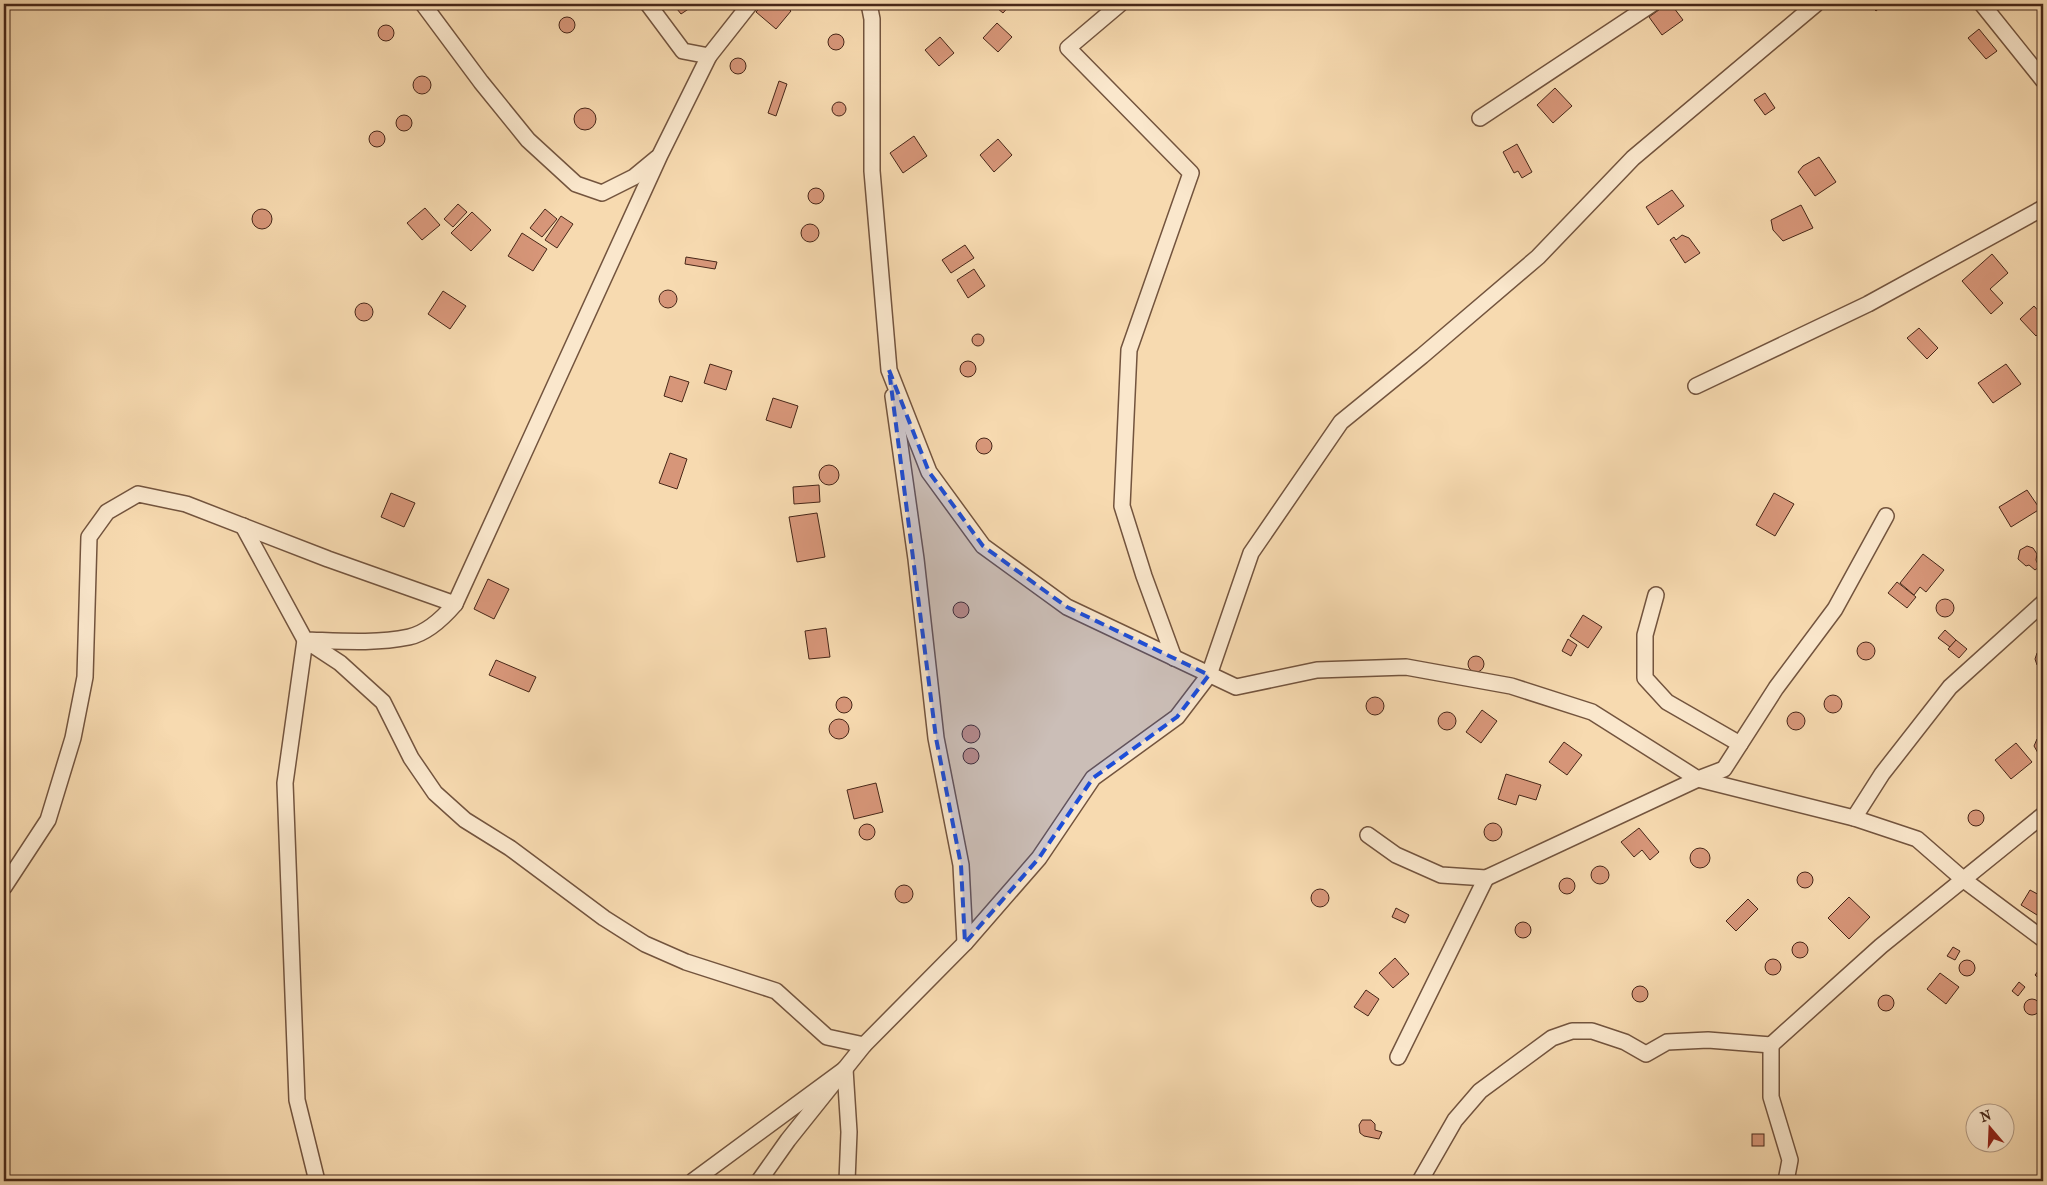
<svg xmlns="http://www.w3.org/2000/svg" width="2047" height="1185" viewBox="0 0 2047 1185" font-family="'IM FELL French Canon',serif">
<rect width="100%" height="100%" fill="#f7dab0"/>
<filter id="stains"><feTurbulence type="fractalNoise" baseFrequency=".004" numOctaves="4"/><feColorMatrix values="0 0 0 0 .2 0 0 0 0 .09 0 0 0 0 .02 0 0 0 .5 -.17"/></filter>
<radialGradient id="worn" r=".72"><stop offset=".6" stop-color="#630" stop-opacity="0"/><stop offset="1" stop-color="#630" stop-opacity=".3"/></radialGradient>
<g fill="#d79679" stroke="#472718">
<polygon points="673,4 696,4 681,14"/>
<polygon points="763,4 783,4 791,11 776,29 756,12"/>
<polygon points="992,4 1011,4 1003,13"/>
<polygon points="1667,4 1671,4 1683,20 1662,35 1649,17"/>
<polygon points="1869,4 1884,4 1876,11"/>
<circle cx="567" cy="25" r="8"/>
<polygon points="997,23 1012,37 998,52 983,38"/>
<circle cx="386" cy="33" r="8"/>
<polygon points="1979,29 1997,51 1986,59 1968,38"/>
<circle cx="836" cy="42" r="8"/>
<polygon points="940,37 954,53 939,66 925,50"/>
<circle cx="738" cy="66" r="8"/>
<circle cx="422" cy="85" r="9"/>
<polygon points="779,81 787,84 776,116 768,113"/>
<polygon points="1555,88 1572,106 1553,123 1537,105"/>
<polygon points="1765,93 1775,108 1765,115 1754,100"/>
<circle cx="839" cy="109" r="7"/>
<circle cx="585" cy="119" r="11"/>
<circle cx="404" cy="123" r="8"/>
<circle cx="377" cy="139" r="8"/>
<polygon points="914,136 927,156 903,173 890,153"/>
<polygon points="998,139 1012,155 994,172 980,155"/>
<polygon points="1517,144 1532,172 1522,178 1518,171 1514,173 1503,152"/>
<polygon points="1819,157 1836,182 1815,196 1798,172 1803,166"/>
<circle cx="816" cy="196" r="8"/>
<polygon points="1672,190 1684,206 1658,225 1646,207"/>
<polygon points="458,204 467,212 453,227 444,219"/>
<polygon points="1801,205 1813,228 1783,241 1773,230 1771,220"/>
<polygon points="425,208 440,225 422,240 407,223"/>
<polygon points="545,209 557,219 542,237 530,228"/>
<circle cx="262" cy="219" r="10"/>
<polygon points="472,212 491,230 471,251 451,233"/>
<polygon points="561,216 573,224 557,248 545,240"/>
<circle cx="810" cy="233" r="9"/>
<polygon points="522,233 547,249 533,271 508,256"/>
<polygon points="1682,235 1689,238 1700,253 1685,263 1670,240 1674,237 1676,240"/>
<polygon points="965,245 974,258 951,273 942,260"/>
<polygon points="1992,254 2008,273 1990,289 2003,303 1991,314 1962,281"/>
<polygon points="686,257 717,262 715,269 685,264"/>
<polygon points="974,269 985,286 968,298 957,280"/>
<circle cx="668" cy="299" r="9"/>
<polygon points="443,291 466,306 450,329 428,314"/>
<circle cx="364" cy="312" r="9"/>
<polygon points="2034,306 2043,316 2043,329 2036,336 2020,319"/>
<polygon points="1919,328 1938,348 1927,359 1907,338"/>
<circle cx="978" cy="340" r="6"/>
<circle cx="968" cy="369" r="8"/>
<polygon points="710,364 732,371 726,390 704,383"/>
<polygon points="2006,364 2021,384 1993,403 1978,383"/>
<polygon points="670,376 689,382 682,402 664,396"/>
<polygon points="773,398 798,406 791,428 766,420"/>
<circle cx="984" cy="446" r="8"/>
<polygon points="670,453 687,459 677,489 659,483"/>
<circle cx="829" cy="475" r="10"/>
<polygon points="819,485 820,502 794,504 793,487"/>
<polygon points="2027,490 2040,509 2011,527 1999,507"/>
<polygon points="391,493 415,503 404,527 381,517"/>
<polygon points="1774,493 1794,504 1775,536 1756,525"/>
<polygon points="817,513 825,557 797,562 789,517"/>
<polygon points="2027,546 2033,548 2037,554 2036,560 2039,567 2035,570 2029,565 2026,566 2018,559 2020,550"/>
<polygon points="1923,554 1944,570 1926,592 1920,587 1914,595 1900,583"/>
<polygon points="488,579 509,589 494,619 474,609"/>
<polygon points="1897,582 1916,597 1907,608 1888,593"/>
<circle cx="1945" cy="608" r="9"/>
<circle cx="961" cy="610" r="8"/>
<polygon points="1583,615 1602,627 1588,648 1570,636"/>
<polygon points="826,628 830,657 809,659 805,631"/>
<polygon points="1945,630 1956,640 1950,647 1938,638"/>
<polygon points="1568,639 1577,645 1571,656 1562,651"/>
<polygon points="1956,640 1967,649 1959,658 1948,649"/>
<circle cx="1866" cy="651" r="9"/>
<polygon points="2041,650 2043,650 2043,668 2037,665 2035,659 2037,653"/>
<circle cx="1476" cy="664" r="8"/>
<polygon points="496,660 536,677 529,692 489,675"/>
<circle cx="1833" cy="704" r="9"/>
<circle cx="1375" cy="706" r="9"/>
<circle cx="844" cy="705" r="8"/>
<polygon points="1482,710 1497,721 1481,743 1466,732"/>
<circle cx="1796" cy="721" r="9"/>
<circle cx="1447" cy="721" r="9"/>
<circle cx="839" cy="729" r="10"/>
<circle cx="971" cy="734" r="9"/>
<polygon points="2042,737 2043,737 2043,754 2038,753 2034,746 2037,739"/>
<polygon points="1564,742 1582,755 1567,775 1549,762"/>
<polygon points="2016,743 2032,762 2011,779 1995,760"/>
<circle cx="971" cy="756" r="8"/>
<polygon points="1506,774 1541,785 1536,800 1519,795 1516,805 1498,799"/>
<polygon points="876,783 883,812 854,819 847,790"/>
<circle cx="1976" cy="818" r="8"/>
<circle cx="1493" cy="832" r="9"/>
<circle cx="867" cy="832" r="8"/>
<polygon points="1639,828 1659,852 1650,860 1642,850 1634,857 1621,842"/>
<polygon points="2043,846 2043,859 2040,853"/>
<circle cx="1700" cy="858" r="10"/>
<circle cx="1600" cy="875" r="9"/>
<circle cx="1805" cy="880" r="8"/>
<circle cx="1567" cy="886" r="8"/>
<circle cx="904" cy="894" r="9"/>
<circle cx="1320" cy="898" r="9"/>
<polygon points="2030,890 2043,897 2043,904 2037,915 2021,905"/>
<polygon points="1849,897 1870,917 1849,939 1828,918"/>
<polygon points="1748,899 1758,909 1736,931 1726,921"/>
<polygon points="1396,908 1409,915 1405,923 1392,917"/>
<circle cx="1523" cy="930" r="8"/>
<circle cx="1800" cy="950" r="8"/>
<polygon points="1953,947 1960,951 1955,960 1947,956"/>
<polygon points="1395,958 1409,974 1393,988 1379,973"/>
<circle cx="1773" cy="967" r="8"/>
<circle cx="1967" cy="968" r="8"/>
<polygon points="2043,965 2043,982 2035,975"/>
<polygon points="1940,973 1959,987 1946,1004 1927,989"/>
<polygon points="2019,982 2025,987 2018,996 2012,991"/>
<circle cx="1640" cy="994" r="8"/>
<polygon points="1366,990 1379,999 1368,1016 1354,1007"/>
<circle cx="1886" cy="1003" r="8"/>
<circle cx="2032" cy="1007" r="8"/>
<polygon points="1362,1120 1371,1120 1375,1124 1375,1130 1382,1132 1379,1139 1364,1136 1360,1133 1359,1125"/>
<rect x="1752" y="1134" width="12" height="12"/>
<polygon points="1760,1178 1771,1179 1771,1181 1760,1181"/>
</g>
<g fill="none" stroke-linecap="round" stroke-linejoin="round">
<g stroke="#73543e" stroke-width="18">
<g id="street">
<polyline points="423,4 481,82 528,140 576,184 602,193 634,177 657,158"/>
<polyline points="648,4 683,51 709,56"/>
<polyline points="869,4 872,19 872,171 889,370 929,472 983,546 1067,607 1236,687 1317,670 1406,667 1511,686 1592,712 1698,779 1854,818 1917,839 1964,880 2043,939"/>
<polyline points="1120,4 1068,48 1191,173 1129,350 1122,506 1144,576 1174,658"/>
<polyline points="1982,4 2043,80"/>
<polyline points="1480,118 1652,4"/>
<polyline points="1696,386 1868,304 2043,208"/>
<polyline points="893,396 916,559 936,738 961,865 965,943"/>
<path d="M243,526L305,640C339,641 375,644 409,637C427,633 443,618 455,604L660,155L709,56L750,4"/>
<polyline points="1656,595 1645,635 1645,678 1667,702 1740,744"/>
<polyline points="1854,818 1882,774 1950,687 2043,603"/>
<polyline points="1368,835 1396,855 1441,875 1486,878 1698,779 1724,769 1776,688 1835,609 1886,516"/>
<polyline points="4,887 48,820 73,738 85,677 89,537 107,512 138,494 186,504 328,559 455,604"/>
<polyline points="1771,1045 1771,1097 1790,1160 1786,1181"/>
<polyline points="1398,1057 1486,878"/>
<polyline points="845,1069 849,1132 847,1181"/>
<polyline points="317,1181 297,1100 285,783 305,640 340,663 383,702 411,758 435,793 465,820 510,848 604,918 645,944 686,962 776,991 827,1037 864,1045 965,943 1039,858 1093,778 1177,717 1209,675 1251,553 1341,422 1422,356 1538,257 1633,158 1816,4"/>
<polyline points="693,1181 845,1069"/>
<polyline points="759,1181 788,1140 864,1045"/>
<polyline points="1420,1181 1455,1120 1480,1091 1552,1038 1572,1031 1592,1031 1625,1042 1646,1054 1667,1042 1708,1040 1771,1045 1881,946 2043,815"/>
</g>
</g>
<use href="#street" stroke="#fae7cc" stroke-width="15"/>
</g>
<path fill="#1d4ed8" fill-opacity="0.2" stroke="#1d4ed8" stroke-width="4" stroke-dasharray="10 6" stroke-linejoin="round" d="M889,370L929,472L983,546L1067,607L1209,675L1177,717L1093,778L1039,858L965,943L961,865L936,738Z"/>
<rect width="2047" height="1185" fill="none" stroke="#f7dab0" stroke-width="20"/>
<rect x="5" y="5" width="2037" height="1175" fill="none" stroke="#472718" stroke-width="2.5"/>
<rect x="10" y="10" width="2027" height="1165" fill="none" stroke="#472718"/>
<g transform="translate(1990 1128) rotate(341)"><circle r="24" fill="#fae7cc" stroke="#b29a84"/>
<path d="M0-4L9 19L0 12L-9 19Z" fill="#8f2418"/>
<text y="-8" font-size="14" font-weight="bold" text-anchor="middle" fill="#472718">N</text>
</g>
<rect width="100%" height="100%" filter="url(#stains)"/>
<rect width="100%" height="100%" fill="url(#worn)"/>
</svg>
